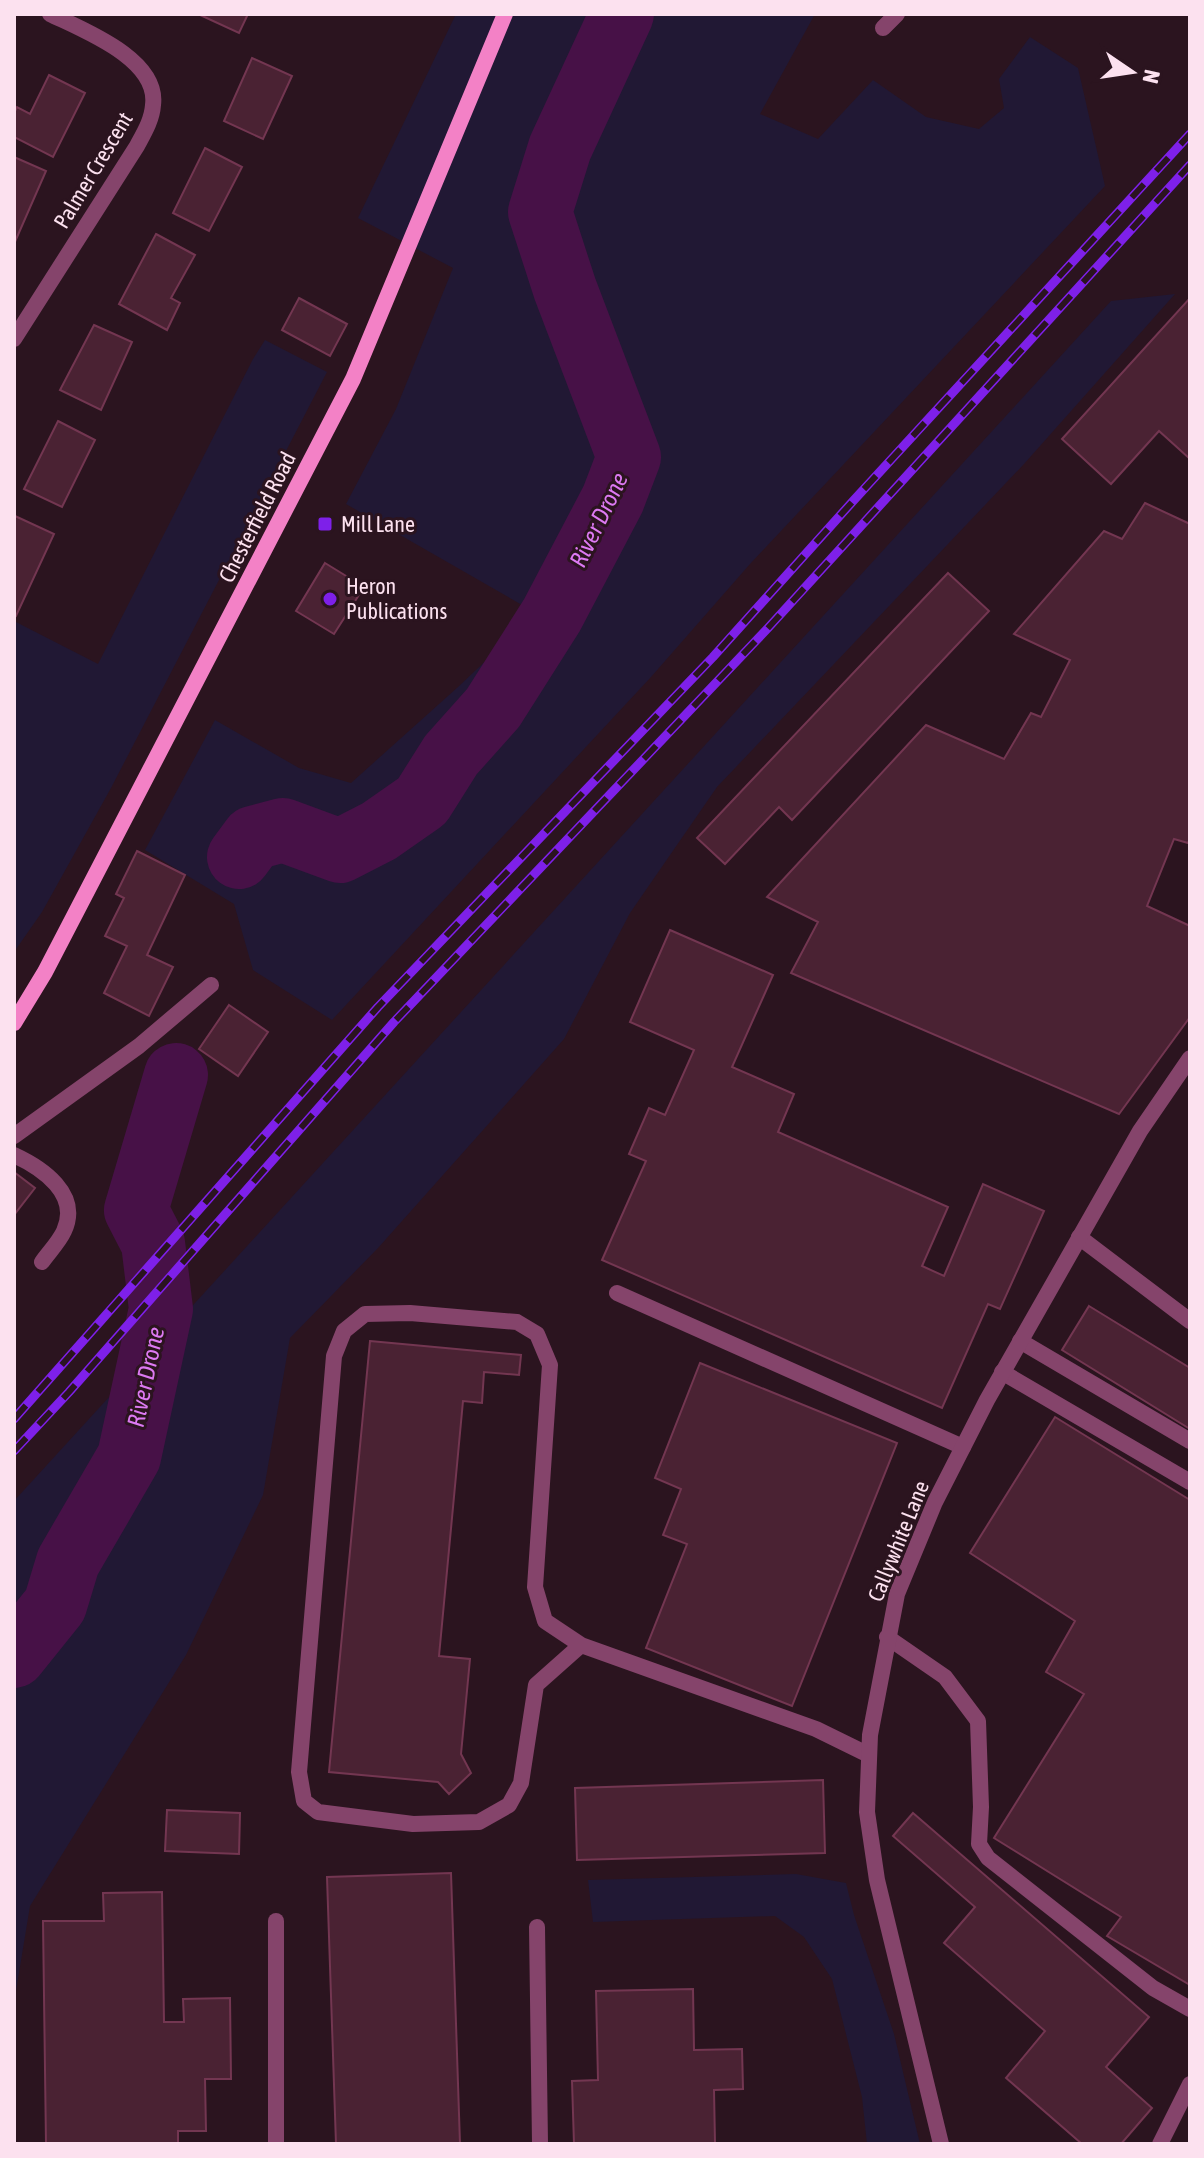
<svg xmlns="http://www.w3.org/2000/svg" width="1204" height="2158" viewBox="0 0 1204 2158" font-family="'Asap Condensed',sans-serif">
<rect width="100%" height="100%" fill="#2b141f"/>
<g fill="#211834">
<polygon points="456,14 815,14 760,114 818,139 873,80 926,117 979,129 1004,108 999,79 1030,37 1078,68 1105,186 750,564 651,677 332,1020 253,970 234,904 145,850 215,720 299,768 351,783 458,687 536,613 346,504 396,409 453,268 358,218"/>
<polygon points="1175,294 1024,464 717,787 630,913 564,1039 378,1248 290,1338 263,1495 186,1655 30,1906 14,2003 14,1501 1111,301"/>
<polygon points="265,340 327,372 111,788 42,912 14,952 14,621 98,664 253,359"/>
<polygon points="796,1874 846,1883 854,1915 894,2034 920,2144 867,2144 862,2097 832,1979 804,1937 775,1916 593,1922 588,1880"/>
</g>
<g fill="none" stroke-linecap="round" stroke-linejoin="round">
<g stroke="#471147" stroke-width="64">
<polyline points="239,857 253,838 283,830 340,851 379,831 422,801 451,755 493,708 552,615 613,499 629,457 565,289 540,212 560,148 622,14"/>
<polyline points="14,1656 55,1605 68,1562 129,1457 161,1309 153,1243 136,1210 176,1075"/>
</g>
</g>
<g fill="#4a2233" stroke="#733651" stroke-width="2">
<polygon points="198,14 248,14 239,33"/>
<polygon points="252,58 292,76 263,139 224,121"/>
<polygon points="49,75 85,93 53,157 14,137 14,113 17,107 30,114"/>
<polygon points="205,148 242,167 209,231 173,213"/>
<polygon points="14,157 46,171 14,244"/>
<polygon points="156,234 195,255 171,298 180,303 167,330 119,304"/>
<polygon points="299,298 347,324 330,356 282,330"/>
<polygon points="1190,298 1190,459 1159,431 1111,484 1062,439"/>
<polygon points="94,325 132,342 101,410 60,390"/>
<polygon points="58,421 95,440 62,507 24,489"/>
<polygon points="1145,503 1190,524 1190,839 1188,843 1174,839 1147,906 1190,926 1190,1017 1119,1114 791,973 818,922 767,897 926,725 1004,759 1031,713 1041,717 1070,660 1014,634 1104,531 1122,539"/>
<polygon points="15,516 54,534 16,616 14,615"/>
<polygon points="325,563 364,587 334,634 296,611"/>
<polygon points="948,573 989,611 792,820 779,807 725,864 697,838"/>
<polygon points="137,851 185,875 147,955 173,967 149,1016 104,993 127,946 105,936 124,898 116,894"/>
<polygon points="670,930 773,975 732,1067 794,1094 778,1132 948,1207 922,1266 944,1276 983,1184 1044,1211 1000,1309 988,1304 942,1408 602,1260 646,1161 629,1154 649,1108 665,1115 694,1050 630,1022"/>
<polygon points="229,1005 268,1032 238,1076 199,1049"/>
<polygon points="14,1172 35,1188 14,1215"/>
<polygon points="1089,1306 1190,1368 1190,1429 1062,1350"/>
<polygon points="370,1341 521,1355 519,1375 484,1372 482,1403 463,1401 439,1656 470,1659 461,1754 471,1773 449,1794 438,1782 329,1772"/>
<polygon points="700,1363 897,1443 792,1706 646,1648 687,1544 663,1535 681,1489 655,1478"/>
<polygon points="1055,1417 1190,1500 1190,1985 1107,1936 1121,1917 994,1838 1084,1694 1046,1672 1075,1621 970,1553"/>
<polygon points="823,1780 825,1853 577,1860 575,1788"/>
<polygon points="167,1810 240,1813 239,1854 165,1851"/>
<polygon points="913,1813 1149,2017 1106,2067 1152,2108 1121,2144 1082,2144 1006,2078 1045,2031 944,1943 975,1907 893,1836"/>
<polygon points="451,1873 460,2144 336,2144 327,1877"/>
<polygon points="162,1892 164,2022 184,2022 183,1999 230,1998 231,2079 205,2079 206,2131 178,2131 178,2144 46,2144 43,1921 104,1921 103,1893"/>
<polygon points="693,1989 694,2050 742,2049 743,2089 714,2090 715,2143 574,2144 572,2081 598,2080 596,1991"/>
</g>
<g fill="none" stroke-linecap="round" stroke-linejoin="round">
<g stroke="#85446b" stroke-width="16">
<polyline points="883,28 897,14"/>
<path d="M14,1155C42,1168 81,1194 64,1231C59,1242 49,1252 42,1262"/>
<polyline points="1079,1237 1190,1321"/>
<polyline points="617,1293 963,1447"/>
<polyline points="1020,1341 1190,1441"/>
<polyline points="1002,1372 1190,1482"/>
<polyline points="887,1637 945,1677 978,1721 981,1807 979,1844 988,1858 1153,1988 1190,2009"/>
<polyline points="581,1645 536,1685 521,1783 509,1805 479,1822 413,1824 318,1812 304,1801 299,1772 334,1356 344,1331 365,1314 410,1313 517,1322 537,1334 550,1365 535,1587 545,1621 581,1645 816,1729 869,1755"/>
<polyline points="537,1927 540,2144"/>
<polyline points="276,2144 276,1921"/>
<polyline points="1160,2144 1190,2084"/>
</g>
<g stroke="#85446b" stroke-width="16">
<path d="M14,339L137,146C144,133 152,120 153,105C159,59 83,30 50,14"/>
<polyline points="14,1136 139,1046 211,985"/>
<polyline points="941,2144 877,1880 867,1812 870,1735 897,1594 935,1502 987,1400 1140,1131 1190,1058"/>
</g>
<polyline stroke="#f381c6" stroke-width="16" points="14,1023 45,972 353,379 505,14"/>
<g stroke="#7e20e9" stroke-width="9">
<g id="rail">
<polyline points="14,1419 378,1007 713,657 854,500 1190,134"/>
<polyline points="14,1451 69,1392 394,1022 768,628 1190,165"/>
</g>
</g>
<use href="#rail" stroke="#2b141f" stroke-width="6" stroke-dasharray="18" stroke-linecap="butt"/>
</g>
<g fill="#7e20e9" stroke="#2b141f" stroke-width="3">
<rect x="317" y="516" width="16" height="16" rx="4"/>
<circle cx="330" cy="599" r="8"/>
</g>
<g text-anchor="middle" stroke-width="6" stroke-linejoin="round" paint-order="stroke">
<g font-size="22" fill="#fce1ef" stroke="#2b141f">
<text transform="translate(93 170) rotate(-59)" y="8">Palmer Crescent</text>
<text transform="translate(257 517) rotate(-63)" y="8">Chesterfield Road</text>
<text transform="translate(898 1541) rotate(-68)" y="8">Callywhite Lane</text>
</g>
<g font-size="22" fill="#fce1ef" stroke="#2b141f" text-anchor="start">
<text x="341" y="532">Mill Lane</text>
<text x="346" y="594">Heron<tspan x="346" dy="25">Publications</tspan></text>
</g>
<g font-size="24" font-style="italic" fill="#dd79f2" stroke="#2b141f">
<text transform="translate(599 520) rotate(-64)" y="8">River Drone</text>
<text transform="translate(146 1377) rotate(-78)" y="8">River Drone</text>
</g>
</g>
<rect width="1204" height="2158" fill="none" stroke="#fce1ef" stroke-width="32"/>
<g transform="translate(1132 72) rotate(103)" stroke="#2b141f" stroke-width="6" paint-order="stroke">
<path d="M0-6L14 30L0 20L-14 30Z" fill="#fce1ef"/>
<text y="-12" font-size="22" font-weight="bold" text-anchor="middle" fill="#fce1ef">N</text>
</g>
</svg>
